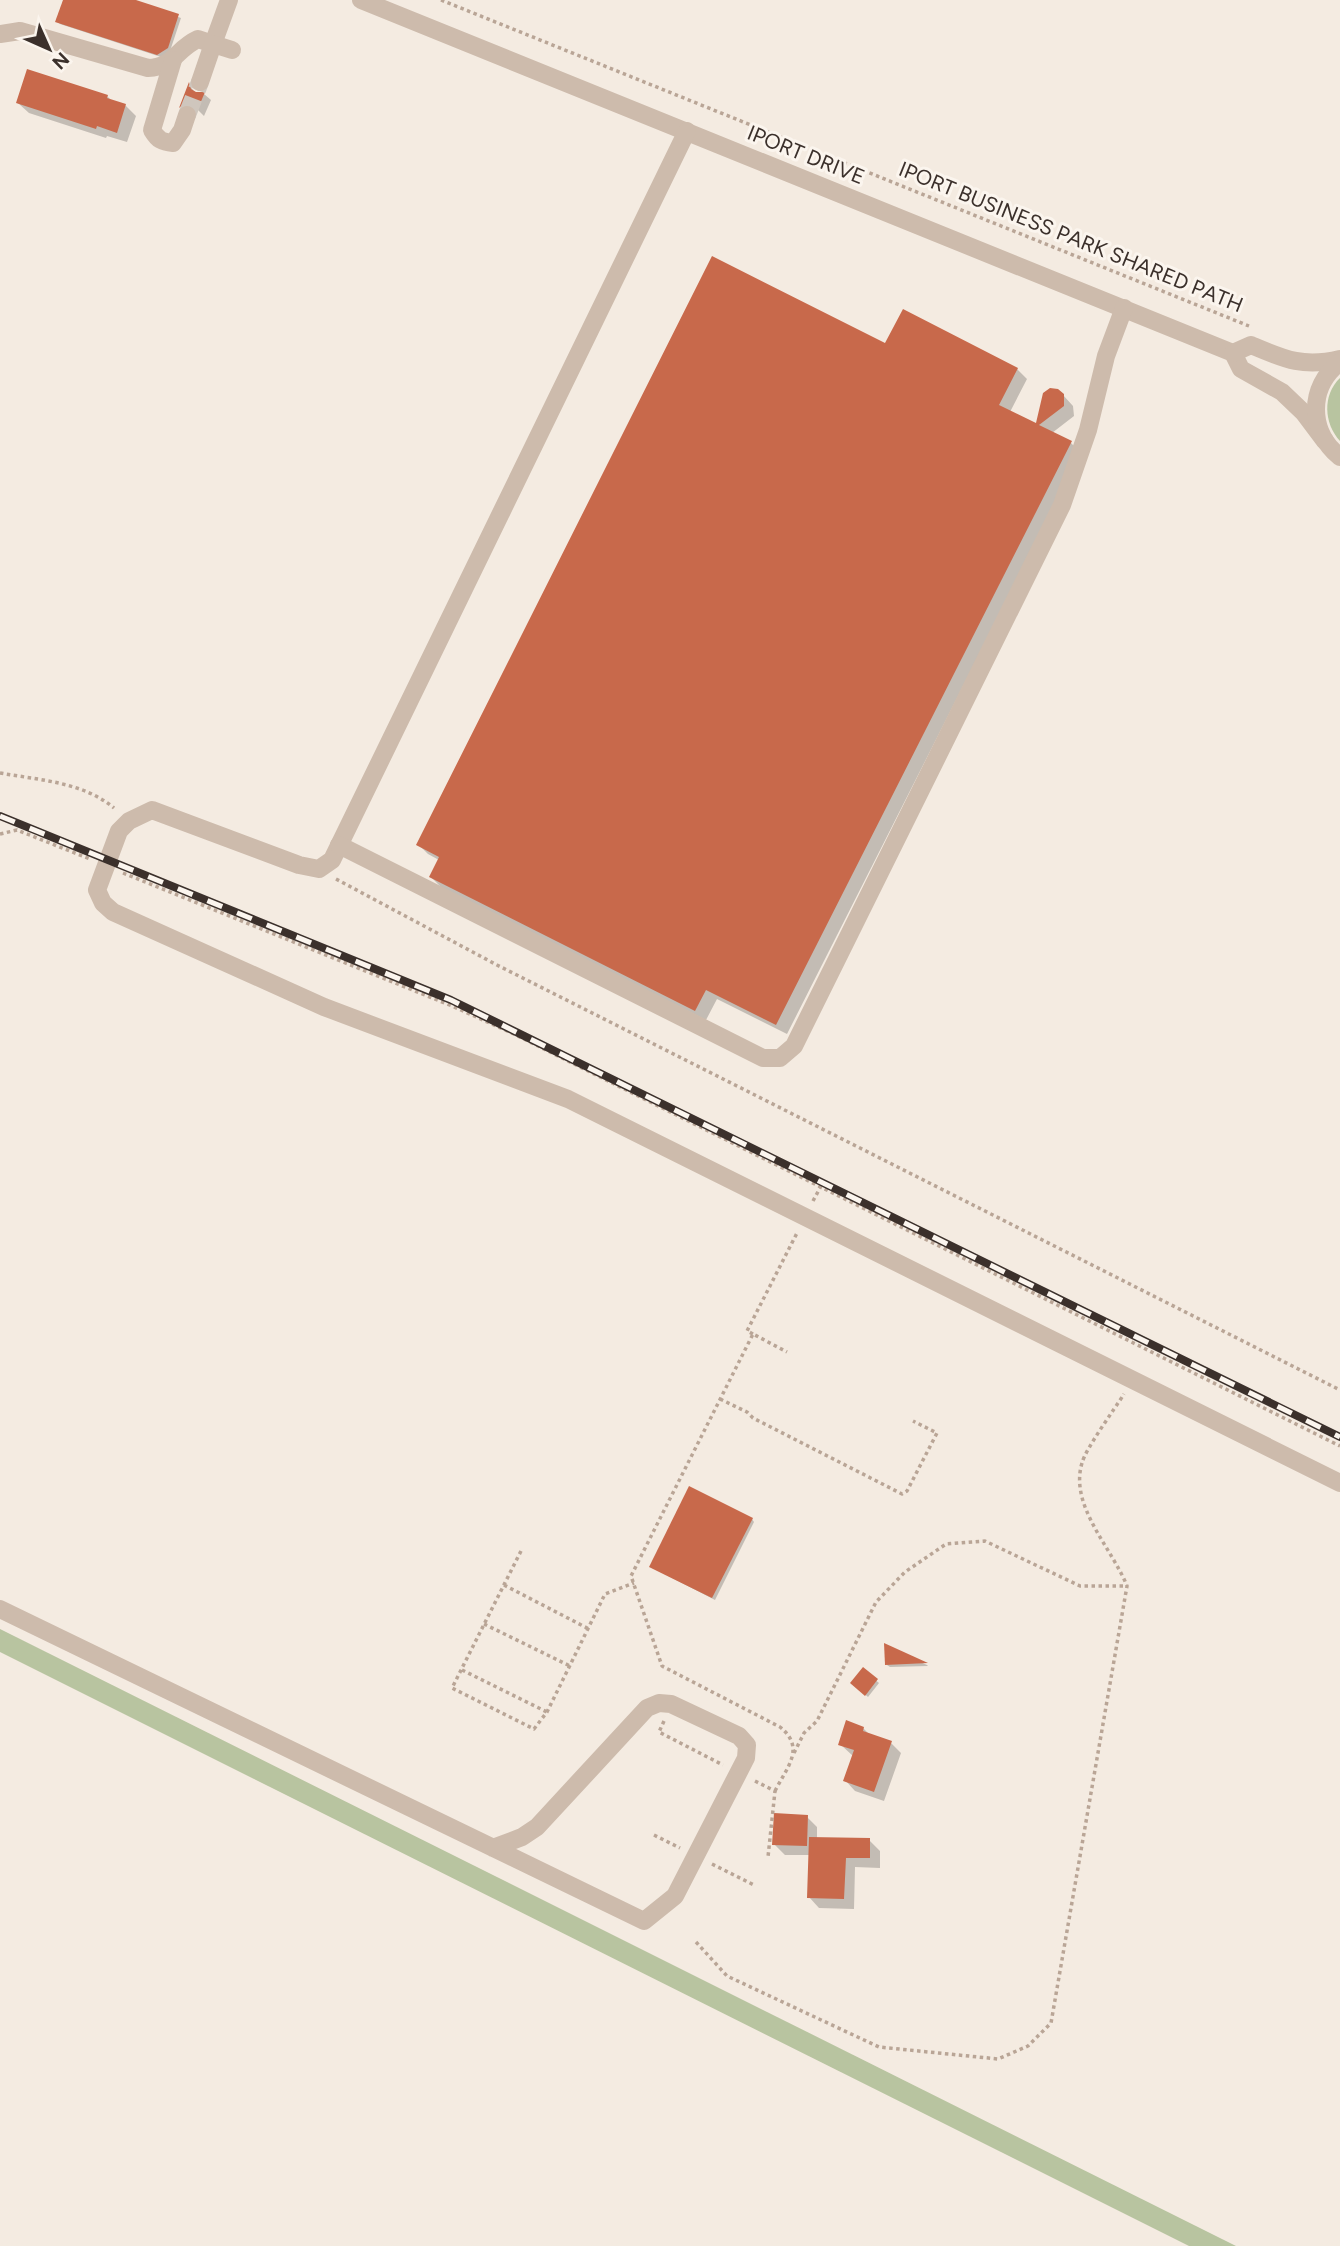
<svg xmlns="http://www.w3.org/2000/svg" width="1340" height="2246" viewBox="0 0 1340 2246" font-family="Figtree,sans-serif">
<rect width="100%" height="100%" fill="#f4ebe1"/>
<g fill="#b8c4a0">
<path d="M1340,378V441C1324,424 1322,395 1340,378Z"/>
<polygon points="0,1629 1236,2246 1189,2246 0,1652"/>
</g>
<g fill="#0003">
<polygon points="64,0 131,0 181,18 170,51 161,57 60,24 57,21"/>
<polygon points="190,86 196,94 204,94 211,100 204,116 198,110 191,110 187,113 181,107"/>
<polygon points="107,96 112,101 125,105 136,116 127,142 107,136 106,138 29,113 18,103"/>
<polygon points="886,346 1017,369 1027,379 1010,412 1038,426 1063,395 1073,406 1074,416 1052,433 1071,443 1081,453 787,1034 717,999 706,1020 441,887 431,877 439,860 428,854 418,844"/>
<polygon points="752,1519 754,1522 715,1600 651,1567"/>
<polygon points="886,1646 927,1665 928,1666 890,1667 887,1665"/>
<polygon points="863,1670 879,1683 868,1697 852,1683"/>
<polygon points="863,1728 870,1735 891,1743 901,1753 884,1801 855,1791 845,1780 853,1756 840,1744"/>
<polygon points="807,1817 817,1827 817,1838 869,1840 880,1851 880,1868 855,1867 854,1909 819,1908 809,1897 810,1855 785,1855 774,1844"/>
</g>
<g fill="#c8694b">
<polygon points="63,0 136,0 179,14 168,48 157,55 55,22"/>
<polygon points="27,69 108,95 107,98 126,104 117,133 97,126 96,129 16,103"/>
<polygon points="189,82 191,89 196,92 205,92 197,111 190,104 184,104 179,108"/>
<polygon points="712,256 885,343 903,309 1018,368 999,405 1036,423 1043,393 1050,388 1058,389 1064,394 1064,406 1039,425 1072,441 776,1025 706,990 695,1011 429,877 439,857 416,845"/>
<polygon points="689,1486 753,1518 712,1598 649,1567"/>
<polygon points="884,1643 928,1663 885,1665"/>
<polygon points="863,1667 878,1679 865,1696 850,1683"/>
<polygon points="846,1720 864,1727 863,1731 892,1741 874,1792 843,1781 854,1750 838,1745"/>
<polygon points="774,1813 808,1815 807,1846 772,1845"/>
<polygon points="809,1837 870,1838 870,1858 846,1858 844,1899 807,1898"/>
</g>
<g fill="none" stroke-linecap="round" stroke-linejoin="round">
<polyline stroke="#cfc6bd" stroke-width="18" stroke-dasharray="18 9" stroke-linecap="butt" points="187,115 200,82"/>
<g stroke="#b9a596" stroke-width="3.5" stroke-dasharray="3.5 3.5" stroke-linecap="butt">
<polyline points="441,0 1249,326"/>
<path d="M0,773C39,780 83,782 114,808"/>
<polyline points="0,834 17,830 90,859"/>
<polyline points="123,873 452,1006 514,1034 1340,1446"/>
<polyline points="336,879 497,965 1340,1390"/>
<polyline points="813,1201 821,1186"/>
<polyline points="753,1334 747,1331 797,1233"/>
<polyline points="720,1399 747,1412 753,1418 902,1494 907,1491 937,1433 913,1421"/>
<polyline points="521,1551 452,1688 534,1729 547,1712 605,1594 634,1583"/>
<polyline points="504,1585 589,1629"/>
<polyline points="484,1624 570,1666"/>
<polyline points="462,1670 547,1712"/>
<polyline points="664,1721 659,1732 723,1765"/>
<polyline points="794,1753 804,1733 817,1721 876,1602 905,1572 946,1544 985,1541 1080,1586 1127,1586"/>
<polyline points="755,1781 775,1791 768,1857"/>
<path d="M775,1791C787,1767 806,1748 780,1727L662,1666L631,1576L753,1334L787,1352"/>
<polyline points="654,1835 680,1848"/>
<polyline points="712,1864 754,1885"/>
<path d="M696,1942L727,1976L879,2047L998,2059L1028,2046L1051,2023L1127,1586C1112,1548 1069,1506 1082,1463C1086,1448 1114,1410 1124,1394"/>
</g>
<g stroke="#cdbbac" stroke-width="18">
<polyline points="361,0 1233,353 1241,369 1282,392 1304,413 1325,441"/>
<path d="M0,34L20,31L148,68C174,67 176,49 198,39L213,44L229,0"/>
<path d="M173,60L152,130C158,140 162,142 173,143L182,130L187,115"/>
<polyline points="200,82 213,44 232,50"/>
<polyline points="687,131 332,860 319,869 299,865 152,810 129,821 119,831 97,890 103,903 113,912 324,1007 568,1099 1340,1483"/>
<path d="M1233,353L1251,345C1284,359 1303,368 1340,359"/>
<path d="M1340,362C1308,387 1308,431 1340,457"/>
<polyline points="339,845 763,1058 780,1058 794,1046 1062,505 1088,430 1106,356 1124,308"/>
<polyline points="0,1609 644,1921 675,1896 746,1758 747,1745 739,1736 671,1704 659,1703 647,1708 537,1827 522,1837 493,1848"/>
</g>
<g stroke="#3b302b" stroke-width="8">
<polyline id="rail" points="0,816 451,1000 1340,1437"/>
</g>
<use href="#rail" stroke="#fbf5ee" stroke-width="5" stroke-dasharray="16" stroke-linecap="butt"/>
</g>
<g text-anchor="middle" stroke-width="6" stroke-linejoin="round" paint-order="stroke">
<g font-size="21" fill="#3b302b" stroke="#fbf5ee">
<text transform="translate(806 155) rotate(22)" y="7">IPORT DRIVE</text>
<text transform="translate(1071 237) rotate(22)" y="7">IPORT BUSINESS PARK SHARED PATH</text>
</g>
</g>
<g transform="translate(49 49) rotate(135)" stroke="#fbf5ee" stroke-width="5" paint-order="stroke">
<path d="M0-5L12 26L0 18L-12 26Z" fill="#3b302b"/>
<text y="-10" font-size="19" font-weight="bold" text-anchor="middle" fill="#3b302b">N</text>
</g>
</svg>
